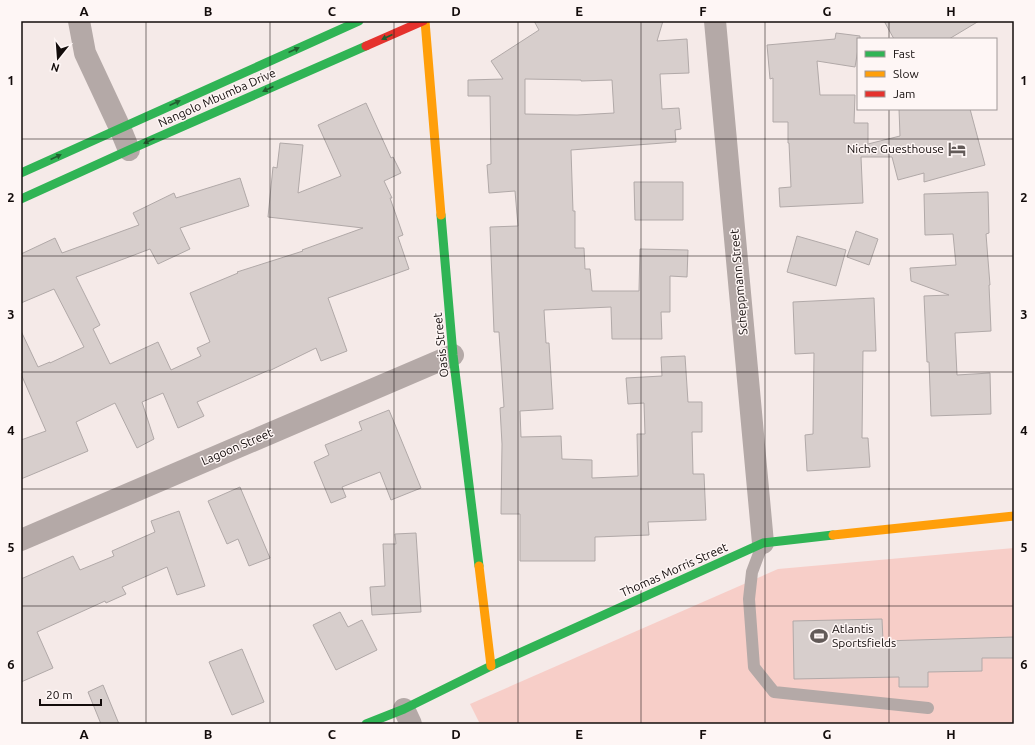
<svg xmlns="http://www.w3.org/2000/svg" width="1035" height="745" viewBox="0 0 1035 745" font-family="Ubuntu,sans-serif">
<rect width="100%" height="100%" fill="#f5eae8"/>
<polygon fill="#f7cec8" points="1014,548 1014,724 480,724 470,704 778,569"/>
<g fill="#d7cecc" stroke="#b1a9a8" fill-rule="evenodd">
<path d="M534,21H663L657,41L687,39L689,73L660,74L662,109L679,108L681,129L675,130L676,142L571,150L573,211H575V248H584L585,269H590L592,291H639L640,249L688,250L687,277L670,276V312H661L662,339H612L611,307L544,310L546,343H549L553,409L520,411L521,437L561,436L562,459L592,460V478L638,476L637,434H645L644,403L628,404L626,378L662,376L661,357L685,356L688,402H702V432H692L693,474H704L706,520L648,522L649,535L595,537V561H520V514H501L502,444L500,408L504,407L499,332H494L490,227L518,226L515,191L489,193L487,165L491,164L490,96H468V80L503,79L491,61L539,30ZM525,79L581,80V81L612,80L614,113L577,115L525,114Z"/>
<polygon points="884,21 979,21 949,39 894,39"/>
<polygon points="836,33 860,36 860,39 858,39 858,49 855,67 817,61 820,95 855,95 854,123 868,123 868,144 900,136 899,109 970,109 985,165 924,182 924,173 898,180 892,157 861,157 863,203 780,207 779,188 791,187 789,143 788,143 788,122 773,122 773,78 770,79 767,45 835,39"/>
<polygon points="366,103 391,158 393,157 401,173 384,181 392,198 390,198 403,235 398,237 409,269 328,298 347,351 321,361 316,348 269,371 269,370 197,402 204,416 178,428 163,393 142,402 154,439 137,448 115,403 76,422 88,451 21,479 21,440 46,431 21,374 21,331 38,367 50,362 50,363 84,347 54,289 21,303 21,254 55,238 62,253 139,225 133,213 174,193 176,198 240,178 249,206 180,228 190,249 158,264 150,249 76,277 100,325 93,329 110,364 158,342 171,370 201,356 197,348 210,342 190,293 238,273 237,272 303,251 302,250 363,228 268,217 273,167 277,168 280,143 303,145 298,193 341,176 318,125"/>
<polygon points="634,182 683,182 683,220 635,220"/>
<polygon points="988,192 989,233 986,234 990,285 989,285 991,331 955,333 957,375 990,373 991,414 931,416 929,362 927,362 924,296 949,295 911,281 910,268 956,265 953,234 925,235 924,194"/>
<polygon points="856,231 878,239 869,265 847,257"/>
<polygon points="797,236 846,250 836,286 787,272"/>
<polygon points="874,298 876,351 863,351 862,438 868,438 870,467 807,471 805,435 813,434 814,353 795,354 793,302"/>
<polygon points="389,410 421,488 391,500 380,472 342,487 346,497 331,503 314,462 329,455 325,445 362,430 359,422"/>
<polygon points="240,487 270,558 249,566 238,539 227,544 208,501"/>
<polygon points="179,511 205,586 177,595 167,567 122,587 126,594 106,603 105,601 37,632 53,668 21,682 21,579 73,556 80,570 114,556 112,551 155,532 151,521"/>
<polygon points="416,533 421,612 372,615 370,587 385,586 383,544 396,544 395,534"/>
<polygon points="340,612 348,627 362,620 377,650 336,670 313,625"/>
<polygon points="882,619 883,641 1014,637 1014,658 982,658 982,671 928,672 928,687 899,687 899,677 794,679 793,621"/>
<polygon points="242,649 264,702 232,715 209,662"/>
<polygon points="103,685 119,724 101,724 88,692"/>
</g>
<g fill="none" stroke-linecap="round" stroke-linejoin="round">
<polyline stroke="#b4a9a7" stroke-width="12" points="763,543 752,572 749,599 754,667 774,692 928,708"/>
<g stroke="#b4a9a7" stroke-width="22">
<polyline points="79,21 85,53 120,128 129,150"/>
<polyline points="715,21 763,543"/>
<polyline points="21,540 453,355"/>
<polyline points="404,709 411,724"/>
</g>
<g stroke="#30b455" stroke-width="9">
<polyline points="21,173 359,21"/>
<polyline points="21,199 129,150 366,46"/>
<polyline points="441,215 453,355 479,566"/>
<polyline points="366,724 404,709 491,666 763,543 833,535"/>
</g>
<g stroke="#ff9f0a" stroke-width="9">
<polyline points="425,21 441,215"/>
<polyline points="833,535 1014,516"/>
<polyline points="479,566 491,666"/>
</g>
<polyline stroke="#e5322d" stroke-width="9" points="366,46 423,21"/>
</g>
<defs><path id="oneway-solid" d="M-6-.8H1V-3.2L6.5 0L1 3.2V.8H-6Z"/></defs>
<g fill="#226030">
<use href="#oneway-solid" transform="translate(387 37) rotate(156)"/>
<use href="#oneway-solid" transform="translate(294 50) rotate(-24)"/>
<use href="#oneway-solid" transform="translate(268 89) rotate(156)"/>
<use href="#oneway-solid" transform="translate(175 103) rotate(-24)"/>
<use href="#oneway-solid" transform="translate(149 141) rotate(156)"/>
<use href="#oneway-solid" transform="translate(56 157) rotate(-25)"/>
</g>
<path fill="none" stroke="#130c0b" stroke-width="1" stroke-opacity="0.55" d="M146,21V724M270,21V724M394,21V724M518,21V724M641,21V724M765,21V724M889,21V39M889,109V724M21,139H1014M21,256H1014M21,372H1014M21,489H1014M21,606H1014"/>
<defs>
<g id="hotel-bare" transform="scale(1.38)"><path d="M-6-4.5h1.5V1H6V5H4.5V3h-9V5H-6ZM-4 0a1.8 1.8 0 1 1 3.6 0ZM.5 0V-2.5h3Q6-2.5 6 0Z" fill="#625a58" stroke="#fef6f5" stroke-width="2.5" paint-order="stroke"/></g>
<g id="stadium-bare" transform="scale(1.38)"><path d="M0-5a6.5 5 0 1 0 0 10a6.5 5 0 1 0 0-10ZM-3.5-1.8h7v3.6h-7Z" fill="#625a58" stroke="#fef6f5" stroke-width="2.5" paint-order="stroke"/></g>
</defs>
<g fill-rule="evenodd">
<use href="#hotel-bare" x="957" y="149"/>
<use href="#stadium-bare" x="819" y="636"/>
</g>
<g text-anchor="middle" stroke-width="3" stroke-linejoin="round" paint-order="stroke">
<g font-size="12" fill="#130c0b" stroke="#fef6f5">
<text transform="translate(217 98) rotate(-24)" y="4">Nangolo Mbumba Drive</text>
<text transform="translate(739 282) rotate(-95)" y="4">Scheppmann Street</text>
<text transform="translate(441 345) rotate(-96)" y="4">Oasis Street</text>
<text transform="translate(237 447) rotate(-23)" y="4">Lagoon Street</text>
<text transform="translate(674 570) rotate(-24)" y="4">Thomas Morris Street</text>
</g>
<g font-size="12" fill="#130c0b" stroke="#fef6f5" text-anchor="end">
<text x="944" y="153">Niche Guesthouse</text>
<text x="832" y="633" text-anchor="start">Atlantis<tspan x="832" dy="14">Sportsfields</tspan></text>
</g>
</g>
<rect width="1035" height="745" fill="none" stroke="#fef6f5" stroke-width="44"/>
<rect x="857" y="38" width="140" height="72" fill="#fef6f5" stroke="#a09897"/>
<rect x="865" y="51" width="20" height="6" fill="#30b455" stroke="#a09897"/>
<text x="893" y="58" font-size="12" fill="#130c0b">Fast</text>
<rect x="865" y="71" width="20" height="6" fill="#ff9f0a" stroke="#a09897"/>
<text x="893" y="78" font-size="12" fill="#130c0b">Slow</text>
<rect x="865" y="91" width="20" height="6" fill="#e5322d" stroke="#a09897"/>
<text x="893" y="98" font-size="12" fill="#130c0b">Jam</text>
<g transform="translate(58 58) rotate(197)" stroke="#fef6f5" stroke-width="3" paint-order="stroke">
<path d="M0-3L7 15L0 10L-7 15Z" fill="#130c0b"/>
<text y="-6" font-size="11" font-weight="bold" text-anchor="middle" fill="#130c0b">N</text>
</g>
<path d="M40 699v6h61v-6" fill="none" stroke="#130c0b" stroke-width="2"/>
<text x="46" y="699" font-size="12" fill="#130c0b" stroke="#fef6f5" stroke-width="3" paint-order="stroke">20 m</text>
<rect x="22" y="22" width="991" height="701" fill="none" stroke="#130c0b" stroke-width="1.5"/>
<g font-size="13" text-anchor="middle" font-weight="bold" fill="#130c0b">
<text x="84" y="16">A</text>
<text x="208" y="16">B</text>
<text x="332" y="16">C</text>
<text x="456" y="16">D</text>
<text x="579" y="16">E</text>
<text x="703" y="16">F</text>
<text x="827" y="16">G</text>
<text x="951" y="16">H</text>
<text x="11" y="85">1</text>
<text x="1024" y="85">1</text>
<text x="11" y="202">2</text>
<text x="1024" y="202">2</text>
<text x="11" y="319">3</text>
<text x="1024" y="319">3</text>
<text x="11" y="435">4</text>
<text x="1024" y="435">4</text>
<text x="11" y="552">5</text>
<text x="1024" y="552">5</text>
<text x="11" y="669">6</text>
<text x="1024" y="669">6</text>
<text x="84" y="739">A</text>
<text x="208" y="739">B</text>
<text x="332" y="739">C</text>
<text x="456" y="739">D</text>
<text x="579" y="739">E</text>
<text x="703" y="739">F</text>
<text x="827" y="739">G</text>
<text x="951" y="739">H</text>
</g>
</svg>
